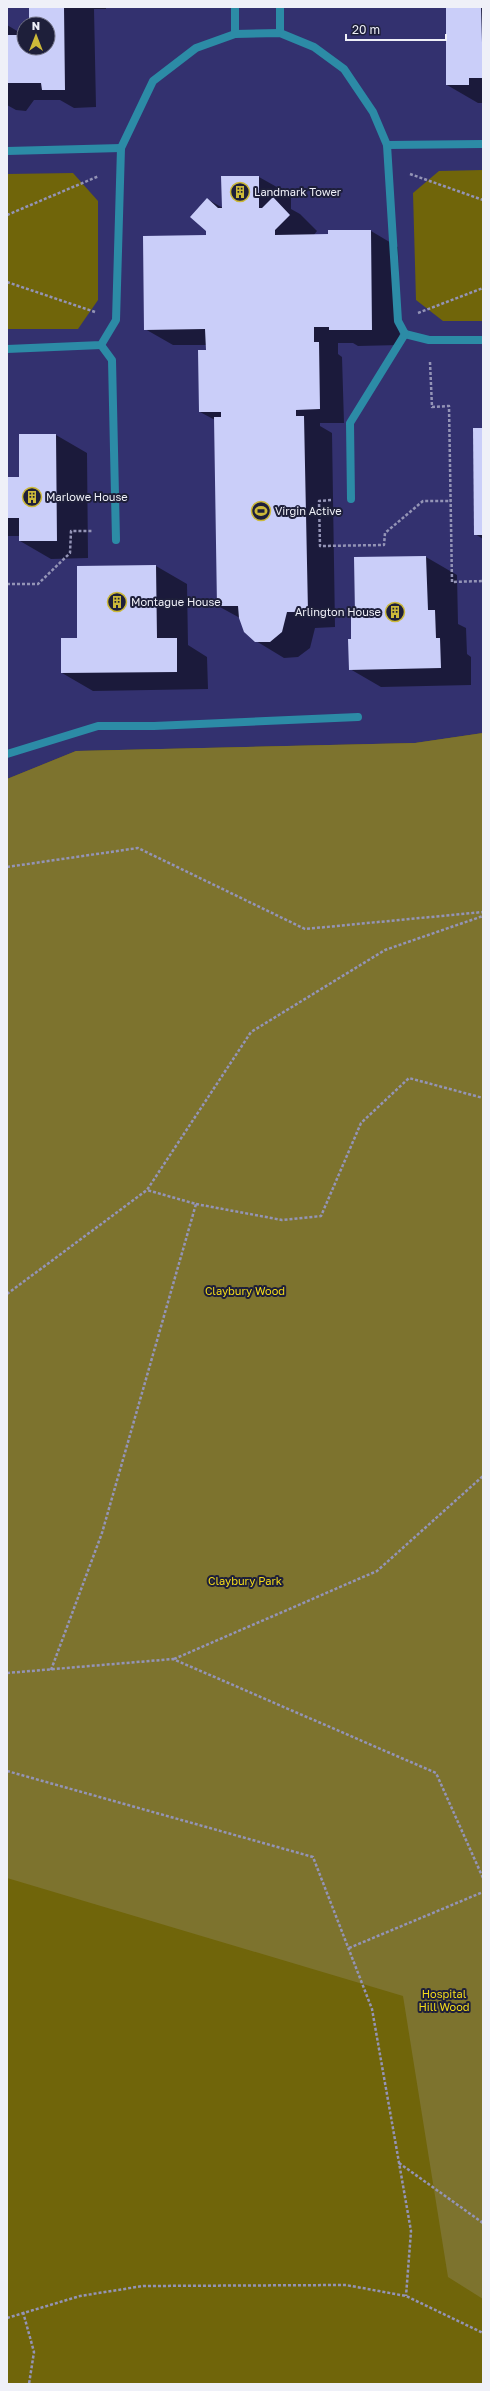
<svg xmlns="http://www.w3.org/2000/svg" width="490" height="2391" viewBox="0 0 490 2391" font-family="'Golos Text',sans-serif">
<rect width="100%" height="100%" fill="#33316f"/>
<g fill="#70650a">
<polygon points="483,170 483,321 443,321 416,300 413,193 439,171"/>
<polygon points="73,173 98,201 98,300 78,329 7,329 7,174"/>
<polygon points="483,733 483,2384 7,2384 7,779 76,751 415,743"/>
</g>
<polygon fill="#7d732e" points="483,733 483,2299 448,2277 403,1996 7,1878 7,779 76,751 415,743"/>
<g fill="#0007">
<polygon points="30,7 106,7 106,9 94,9 96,107 74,108 60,100 34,100 26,111 16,110 7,105 7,25 24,35 24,48 48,48 48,24 30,24"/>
<polygon points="447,7 483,7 483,103 478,103 447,85"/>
<polygon points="259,177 291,195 291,209 300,214 317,231 313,236 371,231 398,247 400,345 358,346 353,343 338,343 338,354 342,357 344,423 320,423 320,426 332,433 335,627 315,628 310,648 298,657 284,658 256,641 240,618 218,606 215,420 200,412 207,345 173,345 145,329 207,236 207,199 223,208"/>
<polygon points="483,429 483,539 475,534"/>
<polygon points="56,435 87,453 88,558 51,559 20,541 20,536 7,536 7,556 7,478 20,478"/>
<polygon points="426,557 457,575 458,624 466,628 467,654 471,657 471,685 381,687 350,669 356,615"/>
<polygon points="156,566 187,584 188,645 207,657 208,689 93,691 62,673 78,639 78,567"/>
</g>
<g fill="#cacef9">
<polygon points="29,7 64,7 65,90 42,90 41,83 7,83 7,35 24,35 24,48 48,48 48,24 29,24"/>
<polygon points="446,7 481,7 483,78 469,78 469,85 446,85"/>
<polygon points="221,176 259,176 259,208 262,208 273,197 290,215 275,230 275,235 328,234 328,230 371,230 372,330 329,330 329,327 314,327 314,342 319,342 320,409 296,410 296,416 304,416 308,612 287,612 282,632 270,642 255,642 244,632 239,618 238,606 217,606 214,417 221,417 221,412 199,412 198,350 206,350 205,329 144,330 143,236 206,235 206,231 190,217 207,198 218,208 222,208"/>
<polygon points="473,428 483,428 483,535 474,535"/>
<polygon points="19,434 56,434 57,541 19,541 19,518 7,518 7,477 19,477"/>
<polygon points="426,556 428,610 435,610 436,638 440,638 441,668 349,670 348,639 351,639 351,614 355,614 354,557"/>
<polygon points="156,565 157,638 177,638 177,672 61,673 61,638 77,638 77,566"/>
</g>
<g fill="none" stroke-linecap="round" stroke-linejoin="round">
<g stroke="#9494b6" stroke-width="2.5" stroke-dasharray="3 2" stroke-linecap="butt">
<polyline points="410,174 483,200"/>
<polyline points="7,215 99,176"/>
<polyline points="7,282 95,312"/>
<polyline points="418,313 483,288"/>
<polyline points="430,362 432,407 449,406 452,582 483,581"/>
<polyline points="331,500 319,501 320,546 384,545 385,533 423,501 451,501"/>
<polyline points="7,584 38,584 70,553 71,531 93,531"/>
<polyline points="7,867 138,848 305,929 483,912"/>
<polyline points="196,1204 282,1220 321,1216 361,1123 409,1078 483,1098"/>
<polyline points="7,1294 147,1190 251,1032 385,950 483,916"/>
<polyline points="174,1659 377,1571 483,1476"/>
<polyline points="51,1670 102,1533 196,1204 147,1190"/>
<polyline points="7,1673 173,1659 436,1773 483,1878"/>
<polyline points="7,1771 313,1857 372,2009 411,2231 406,2296"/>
<polyline points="349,1948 483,1892"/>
<polyline points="399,2163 483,2223"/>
<polyline points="23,2312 34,2352 29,2384"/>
<polyline points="7,2318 80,2296 143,2286 346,2285 406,2296 483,2333"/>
</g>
<g stroke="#2c8ba6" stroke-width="8">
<polyline points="101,345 112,360 116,540"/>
<polyline points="7,754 98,726 154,726 358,717"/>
</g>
<g stroke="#2c8ba6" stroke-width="8">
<polyline points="235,7 235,34"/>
<polyline points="280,7 280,33"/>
<polyline points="387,145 483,144"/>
<polyline points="7,151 121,148"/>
<polyline points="405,334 429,340 483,340"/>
<polyline points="7,349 101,345 116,320 121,148 153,81 196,48 235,34 280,33 314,47 344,69 373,112 387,145 398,321 405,334 350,423 351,499"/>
</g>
</g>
<defs>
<g id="building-ring" transform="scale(1)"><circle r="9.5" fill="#1e1f3a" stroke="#ccb939" stroke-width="1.5"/><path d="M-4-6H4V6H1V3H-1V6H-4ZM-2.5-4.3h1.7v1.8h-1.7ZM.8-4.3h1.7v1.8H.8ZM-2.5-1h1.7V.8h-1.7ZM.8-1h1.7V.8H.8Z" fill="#ccb939"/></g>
<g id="stadium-ring" transform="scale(1)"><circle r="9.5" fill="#1e1f3a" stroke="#ccb939" stroke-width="1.5"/><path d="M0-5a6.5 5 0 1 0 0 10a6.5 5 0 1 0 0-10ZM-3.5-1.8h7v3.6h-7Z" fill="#ccb939"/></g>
</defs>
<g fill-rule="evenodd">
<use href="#building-ring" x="240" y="192"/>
<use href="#building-ring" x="32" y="497"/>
<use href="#stadium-ring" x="261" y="511"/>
<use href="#building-ring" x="117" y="602"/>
<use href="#building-ring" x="395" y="612"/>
</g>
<g text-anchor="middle" stroke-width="4" stroke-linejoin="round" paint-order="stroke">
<g font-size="11" fill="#eff0f8" stroke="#1e1f3a" text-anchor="start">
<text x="254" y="196">Landmark Tower</text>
<text x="46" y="501">Marlowe House</text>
<text x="275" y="515">Virgin Active</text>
<text x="131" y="606">Montague House</text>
<text x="381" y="616" text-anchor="end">Arlington House</text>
</g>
<g font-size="11" fill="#f3db1a" stroke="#1e1f3a">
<text x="245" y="1295">Claybury Wood</text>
<text x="245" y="1585">Claybury Park</text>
<text x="444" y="1998">Hospital<tspan x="444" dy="13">Hill Wood</tspan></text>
</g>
</g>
<rect width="490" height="2391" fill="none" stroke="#eff0f8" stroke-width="16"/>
<g transform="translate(36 36)"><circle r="19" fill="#1e1f3a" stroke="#727386"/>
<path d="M0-3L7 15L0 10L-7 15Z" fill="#ccb939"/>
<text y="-6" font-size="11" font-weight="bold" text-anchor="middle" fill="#eff0f8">N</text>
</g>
<path d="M346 34v6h100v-6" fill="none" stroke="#eff0f8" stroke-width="2"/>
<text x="352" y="34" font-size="12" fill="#eff0f8" stroke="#1e1f3a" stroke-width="3" paint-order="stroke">20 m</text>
</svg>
